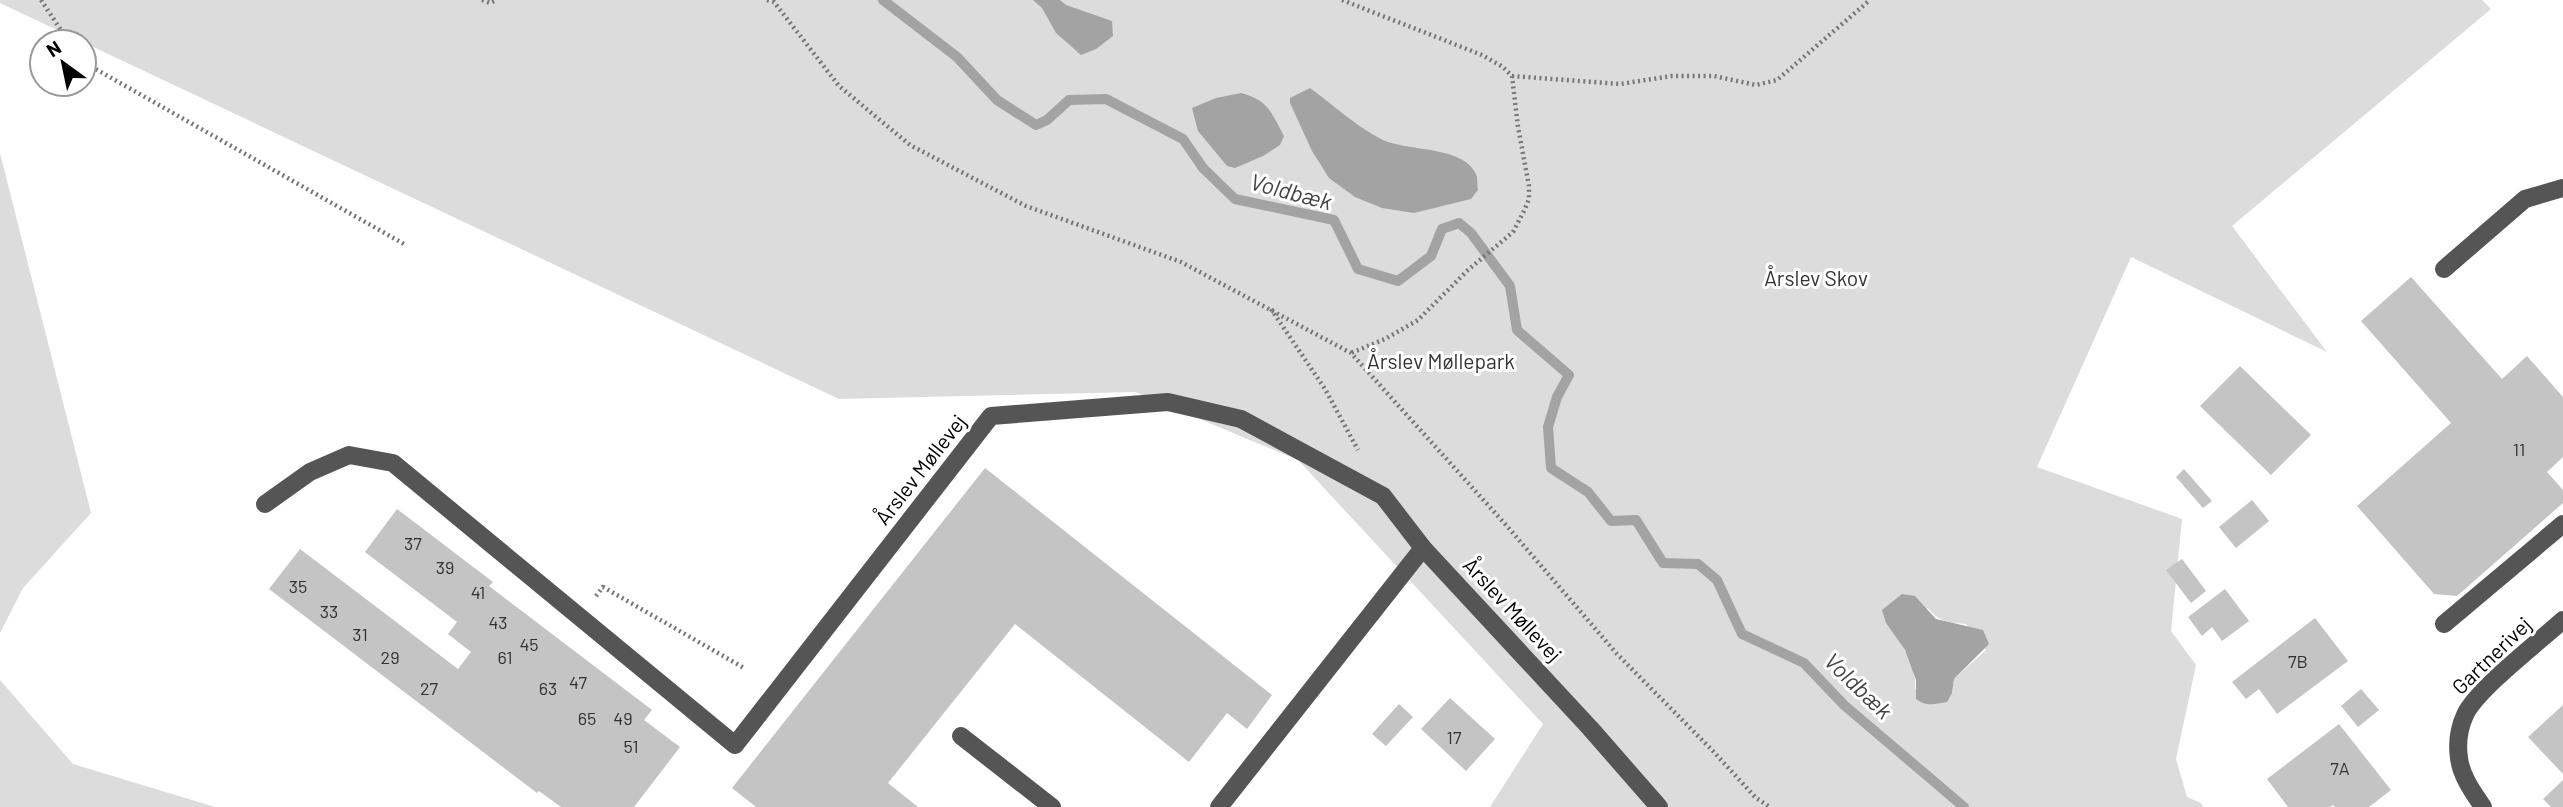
<svg xmlns="http://www.w3.org/2000/svg" width="2563" height="807" viewBox="0 0 2563 807" font-family="Barlow,sans-serif">
<rect width="100%" height="100%" fill="#fff"/>
<g fill="#dcdcdc" fill-rule="evenodd">
<path d="M0,0H2482L2491,9L2232,226L2327,352L2131,257L2037,467L2182,519L2171,631L2196,665L2176,759L2187,797L2201,803L2203,807H1490L1543,724L1298,460L1135,392L839,399L0,3ZM1928,608C1939,622 1949,623 1966,624L1986,650L1954,679L1952,693L1915,689C1918,666 1900,641 1886,623Z"/>
<polygon points="0,153 91,513 23,588 0,633"/>
<polygon points="0,680 73,764 215,807 0,807"/>
</g>
<g fill="#a3a3a3">
<polygon points="1033,0 1060,0 1066,5 1112,21 1113,36 1096,49 1081,55 1056,33 1042,8"/>
<path d="M1310,88C1332,104 1357,127 1381,139C1406,152 1463,145 1476,174C1478,178 1477,185 1478,190L1471,199L1414,213L1382,208L1355,197L1329,178L1312,151L1290,103V98Z"/>
<path d="M1241,93C1268,100 1271,112 1284,136L1280,145L1263,156L1235,168L1227,166L1198,131L1192,108L1216,98Z"/>
<path d="M1902,594L1915,596L1936,619L1983,630L1989,644L1954,679L1952,693L1947,702C1935,704 1927,707 1916,699V680L1905,650L1886,623L1882,610Z"/>
</g>
<g fill="none" stroke-linecap="round" stroke-linejoin="round">
<polyline stroke="#a3a3a3" stroke-width="10" points="883,0 957,57 997,100 1036,125 1047,120 1069,100 1106,99 1183,139 1203,168 1235,199 1334,220 1358,269 1398,281 1431,256 1442,229 1459,223 1471,233 1510,286 1517,330 1569,375 1557,397 1548,427 1551,468 1588,492 1611,521 1636,520 1663,563 1698,564 1717,580 1742,634 1804,663 1844,705 1964,807"/>
</g>
<g fill="#c4c4c4">
<polygon points="2411,277 2502,379 2527,356 2563,397 2563,457 2547,472 2563,490 2563,503 2457,596 2434,594 2357,506 2451,423 2361,321"/>
<polygon points="2240,366 2311,435 2271,475 2200,406"/>
<polygon points="985,468 1272,695 1247,729 1227,713 1189,762 1015,624 888,783 918,807 756,807 732,788"/>
<polygon points="2184,469 2212,501 2203,508 2176,477"/>
<polygon points="2252,500 2269,521 2236,548 2219,527"/>
<polygon points="397,509 493,582 489,586 652,710 644,720 680,747 634,807 561,807 539,791 537,793 269,589 300,549 458,669 471,652 448,634 457,622 365,552"/>
<polygon points="2182,559 2206,591 2191,603 2166,570"/>
<polygon points="2225,589 2249,621 2222,641 2212,627 2202,636 2188,617"/>
<polygon points="2315,618 2348,661 2277,714 2259,689 2246,699 2232,682"/>
<polygon points="2361,689 2379,710 2358,727 2341,706"/>
<polygon points="1450,698 1495,739 1466,771 1421,729"/>
<polygon points="1399,704 1413,717 1386,746 1372,734"/>
<polygon points="2563,705 2563,774 2528,737"/>
<polygon points="2339,724 2391,790 2369,807 2335,807 2333,805 2330,807 2288,807 2267,779"/>
<polygon points="2563,780 2563,807 2551,807 2543,799"/>
</g>
<g fill="none" stroke-linecap="round" stroke-linejoin="round">
<g stroke="#777" stroke-width="4.5" stroke-dasharray="2 3.5" stroke-linecap="butt">
<polyline points="41,0 69,42"/>
<polyline points="482,0 490,3 496,0"/>
<polyline points="767,0 774,2 839,86 910,145 1026,206 1181,262 1351,353 1506,525 1617,654 1712,750 1756,798 1770,807"/>
<polyline points="1342,0 1482,55 1503,67 1512,76 1518,127 1529,186 1529,199 1524,211 1513,232 1468,270 1418,320 1385,339 1351,353"/>
<polyline points="84,58 92,67 404,244"/>
<polyline points="1512,76 1620,84 1672,76 1714,76 1756,85 1777,80 1870,0"/>
<polyline points="1271,309 1325,389 1358,450"/>
<polyline points="596,596 603,587 744,668"/>
</g>
<g stroke="#555" stroke-width="18">
<polyline points="2444,269 2525,199 2563,188"/>
<polyline points="265,504 310,472 349,455 393,463 735,745 991,416 1168,402 1241,419 1383,496 1423,548 1590,728 1659,807"/>
<polyline points="2444,624 2563,524"/>
<polyline points="961,736 1052,807"/>
<polyline points="1219,807 1423,548"/>
<path d="M2483,807C2473,792 2461,776 2459,758C2457,744 2459,728 2465,715C2476,690 2540,641 2563,620"/>
</g>
</g>
<g text-anchor="middle" stroke-width="6" stroke-linejoin="round" paint-order="stroke">
<g font-size="18" fill="#313131">
<text x="2519" y="456">11</text>
<text x="413" y="550">37</text>
<text x="445" y="574">39</text>
<text x="298" y="593">35</text>
<text x="478" y="599">41</text>
<text x="329" y="618">33</text>
<text x="498" y="629">43</text>
<text x="360" y="641">31</text>
<text x="529" y="651">45</text>
<text x="390" y="664">29</text>
<text x="505" y="664">61</text>
<text x="2298" y="668">7B</text>
<text x="578" y="689">47</text>
<text x="429" y="695">27</text>
<text x="548" y="695">63</text>
<text x="587" y="725">65</text>
<text x="623" y="725">49</text>
<text x="1454" y="744">17</text>
<text x="631" y="753">51</text>
<text x="2340" y="775">7A</text>
</g>
<g font-size="21" fill="#333" stroke="#fff">
<text x="1816" y="286">Årslev Skov</text>
<text x="1441" y="369">Årslev Møllepark</text>
</g>
<g font-size="21" fill="#000" stroke="#fff">
<text transform="translate(921 470) rotate(-52)" y="7">Årslev Møllevej</text>
<text transform="translate(1512 610) rotate(47)" y="7">Årslev Møllevej</text>
<text transform="translate(2492 656) rotate(-44)" y="7">Gartnerivej</text>
</g>
<g font-size="23" font-style="italic" fill="#444" stroke="#fff">
<text transform="translate(1291 192) rotate(15)" y="8">Voldbæk</text>
<text transform="translate(1858 686) rotate(44)" y="8">Voldbæk</text>
</g>
</g>
<g transform="translate(63 63) rotate(327)"><circle r="33" fill="#ffffff" stroke="#999999" stroke-width="2"/>
<path d="M0-5L12 26L0 18L-12 26Z" fill="#000000"/>
<text y="-10" font-size="19" font-weight="bold" text-anchor="middle" fill="#000000">N</text>
</g>
</svg>
